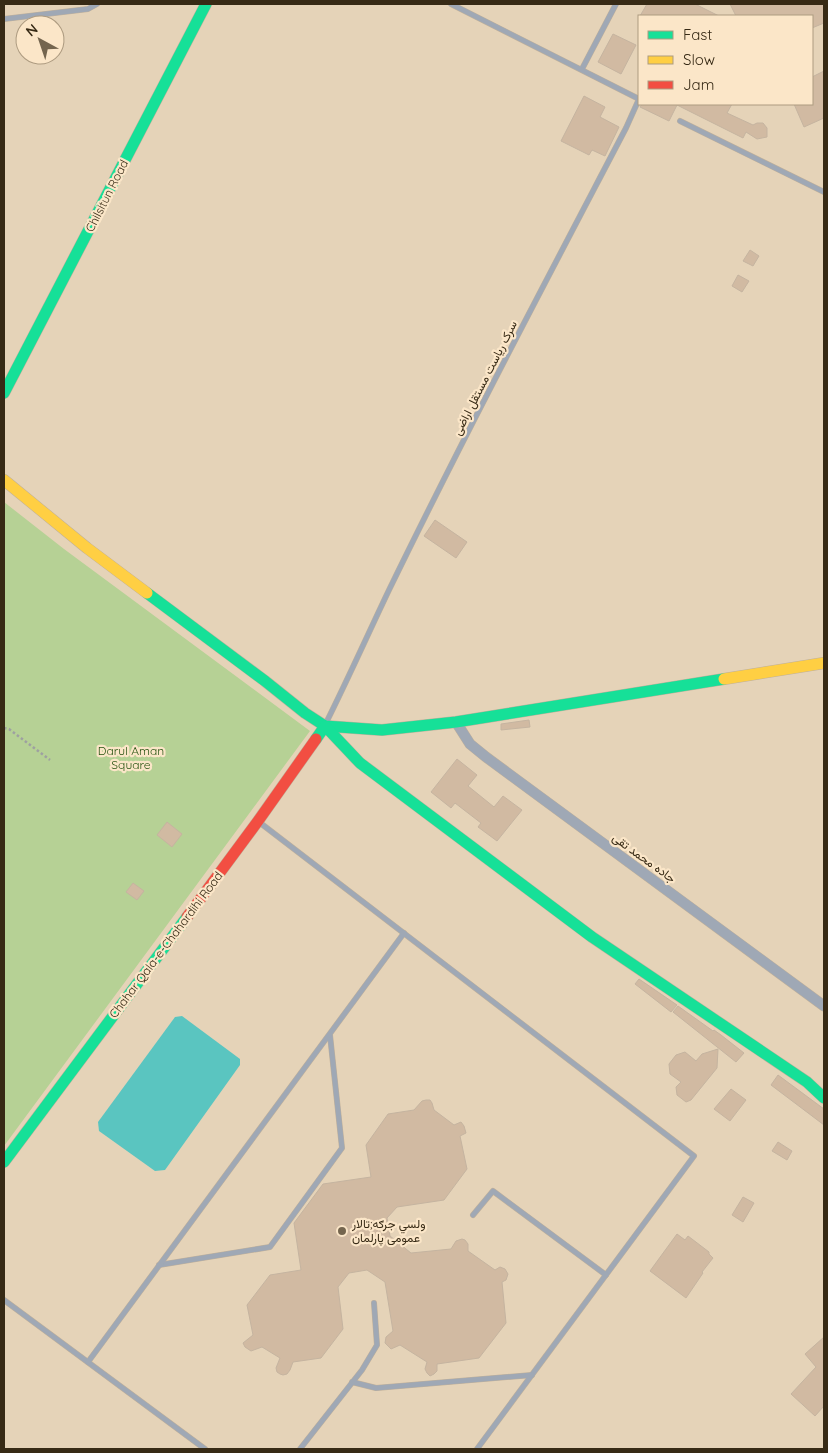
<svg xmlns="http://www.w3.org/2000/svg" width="828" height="1453" viewBox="0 0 828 1453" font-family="Quicksand,Vazirmatn,sans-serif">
<rect width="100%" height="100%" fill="#e5d3b8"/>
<polygon fill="#b6d195" points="4,502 64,549 310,731 4,1146"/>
<polygon fill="#5ac5c0" points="182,1016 240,1059 240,1065 165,1170 155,1171 99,1131 98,1122 175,1017"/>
<g fill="#d1baa2" stroke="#c5b4a0">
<polygon points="647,4 695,4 719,16 640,16"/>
<polygon points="730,4 824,4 824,23 812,28 812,16 736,16"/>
<polygon points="613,34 636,45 621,74 598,62"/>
<polygon points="824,71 824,118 804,127 794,104 812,104 812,77"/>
<polygon points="584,96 605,107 600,117 619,127 605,156 592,150 589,155 561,141"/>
<polygon points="642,104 732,104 727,113 753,125 757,123 763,123 767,128 767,137 757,139 746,132 743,138 677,105 669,121 640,107"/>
<polygon points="750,250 759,256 753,266 743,261"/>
<polygon points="738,275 749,281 742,292 732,286"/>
<polygon points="435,520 467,542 456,558 424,536"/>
<polygon points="529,720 530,727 501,730 501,724"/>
<polygon points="457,759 477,775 468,786 494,807 503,796 522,810 497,841 478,827 481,823 455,803 451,808 431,792"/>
<polygon points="167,822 182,834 172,847 157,835"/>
<polygon points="133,883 144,891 137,900 126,892"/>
<polygon points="639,979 677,1005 671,1012 635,984"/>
<polygon points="678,1006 713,1031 714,1030 721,1035 744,1053 736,1062 673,1012"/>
<polygon points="718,1049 717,1068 691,1100 686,1102 677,1095 676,1087 681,1082 670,1074 669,1064 676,1055 685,1052 696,1061 702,1054"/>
<polygon points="778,1075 824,1109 824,1125 771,1085"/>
<polygon points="731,1089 746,1100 730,1121 714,1109"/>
<polygon points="426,1100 430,1100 432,1103 434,1110 454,1125 461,1122 464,1126 466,1133 460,1136 467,1169 444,1200 397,1207 387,1218 390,1236 411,1253 451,1249 456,1241 462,1239 465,1240 468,1244 468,1251 495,1270 500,1267 505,1269 508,1274 506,1280 502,1282 506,1323 479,1358 437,1364 437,1371 434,1374 430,1376 427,1373 425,1369 427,1362 400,1345 391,1349 385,1343 386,1337 393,1331 385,1282 367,1270 349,1273 338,1287 343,1329 321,1358 293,1362 290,1370 287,1374 283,1375 280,1374 277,1372 276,1368 280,1358 262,1347 251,1351 245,1347 243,1343 253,1335 247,1305 270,1275 301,1270 294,1223 323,1184 371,1177 366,1145 388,1114 414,1110 422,1101"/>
<polygon points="778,1142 792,1151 787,1160 772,1151"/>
<polygon points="743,1197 754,1203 743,1222 732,1215"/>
<polygon points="677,1234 685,1240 688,1236 709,1252 709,1254 713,1258 702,1272 703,1273 686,1298 650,1271"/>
<polygon points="824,1337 824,1406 815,1416 791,1394 816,1367 805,1354"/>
</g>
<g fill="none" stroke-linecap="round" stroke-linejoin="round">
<g stroke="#bfb09b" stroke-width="6">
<g id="lane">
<polyline points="4,19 88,9 97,4"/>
<polyline points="582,69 616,4"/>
<polyline points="680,121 824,192"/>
<path d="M326,723C348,679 368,634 389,590C465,434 546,281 626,128L639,99L451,4"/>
<polyline points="259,822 694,1156 477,1449"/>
<polyline points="473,1215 493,1191 606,1275"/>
<polyline points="159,1265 270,1247 342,1148 330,1035"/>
<polyline points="4,1300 205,1449"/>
<polyline points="88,1362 404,933"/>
<polyline points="352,1382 376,1388 532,1375"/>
<polyline points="300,1449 362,1370 377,1345 374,1303"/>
</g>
</g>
<g stroke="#bfb09b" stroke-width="11">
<polyline id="street" points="456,722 470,744 486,757 824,1006"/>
</g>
<g stroke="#bfb09b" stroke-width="12">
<g id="fast">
<polyline points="4,393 206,4"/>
<polyline points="147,593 265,681 305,713 325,726 382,730 456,722 724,679"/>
<polyline points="316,739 325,726 360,763 592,937 807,1082 824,1098"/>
<polyline points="4,1162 187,917"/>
</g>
</g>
<g stroke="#bfb09b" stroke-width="12">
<g id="slow">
<polyline points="4,480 87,548 147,593"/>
<polyline points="724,679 824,663"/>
</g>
</g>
<g stroke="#bfb09b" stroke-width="12">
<polyline id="jam" points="187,917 258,821 316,739"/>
</g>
<polyline stroke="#9ea0a1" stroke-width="2.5" stroke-dasharray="2.5 2.5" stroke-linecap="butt" points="4,728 9,729 50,760"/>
<use href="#lane" stroke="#9fa8b5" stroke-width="5"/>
<use href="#street" stroke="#9fa8b5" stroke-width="10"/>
<use href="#fast" stroke="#16e098" stroke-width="11"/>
<use href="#slow" stroke="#ffcf43" stroke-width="11"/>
<use href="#jam" stroke="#f24e42" stroke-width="11"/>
</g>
<circle fill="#74654e" stroke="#fbe6c8" stroke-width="2" cx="342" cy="1231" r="5"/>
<g text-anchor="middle" stroke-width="4.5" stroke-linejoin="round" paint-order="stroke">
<g font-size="12" fill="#372a15" stroke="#fbe6c8">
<text transform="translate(107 196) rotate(-63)" y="4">Chilsitun Road</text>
<text transform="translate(485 378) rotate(-63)" y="4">سرک ریاست مستقل اراضی</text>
<text transform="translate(644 858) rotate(36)" y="4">جاده محمد تقی</text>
<text transform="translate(166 945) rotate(-53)" y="4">Chahar Qala-e-Chahardihi Road</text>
</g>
<g font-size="12" fill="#265311" stroke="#fbe6c8">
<text x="131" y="755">Darul Aman<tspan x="131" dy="14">Square</tspan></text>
</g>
<g font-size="12" fill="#372a15" stroke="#fbe6c8" text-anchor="start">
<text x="352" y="1228">ولسي جرګه;تالار<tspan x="352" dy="14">عمومی پارلمان</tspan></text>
</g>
</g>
<rect width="828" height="1453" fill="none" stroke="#372a15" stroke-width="10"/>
<rect x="638" y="15" width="175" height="90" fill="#fbe6c8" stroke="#ad9b80"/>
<rect x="648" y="31" width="25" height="8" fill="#16e098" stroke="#ad9b80"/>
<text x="683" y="40" font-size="15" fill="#372a15">Fast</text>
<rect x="648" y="56" width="25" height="8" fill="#ffcf43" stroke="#ad9b80"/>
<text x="683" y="65" font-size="15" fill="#372a15">Slow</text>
<rect x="648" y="81" width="25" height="8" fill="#f24e42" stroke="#ad9b80"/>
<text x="683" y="90" font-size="15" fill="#372a15">Jam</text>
<g transform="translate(40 40) rotate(320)"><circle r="24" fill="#fbe6c8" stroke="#ad9b80"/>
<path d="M0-4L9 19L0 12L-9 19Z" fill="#74654e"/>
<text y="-8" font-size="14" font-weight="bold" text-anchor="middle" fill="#372a15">N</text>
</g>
</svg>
